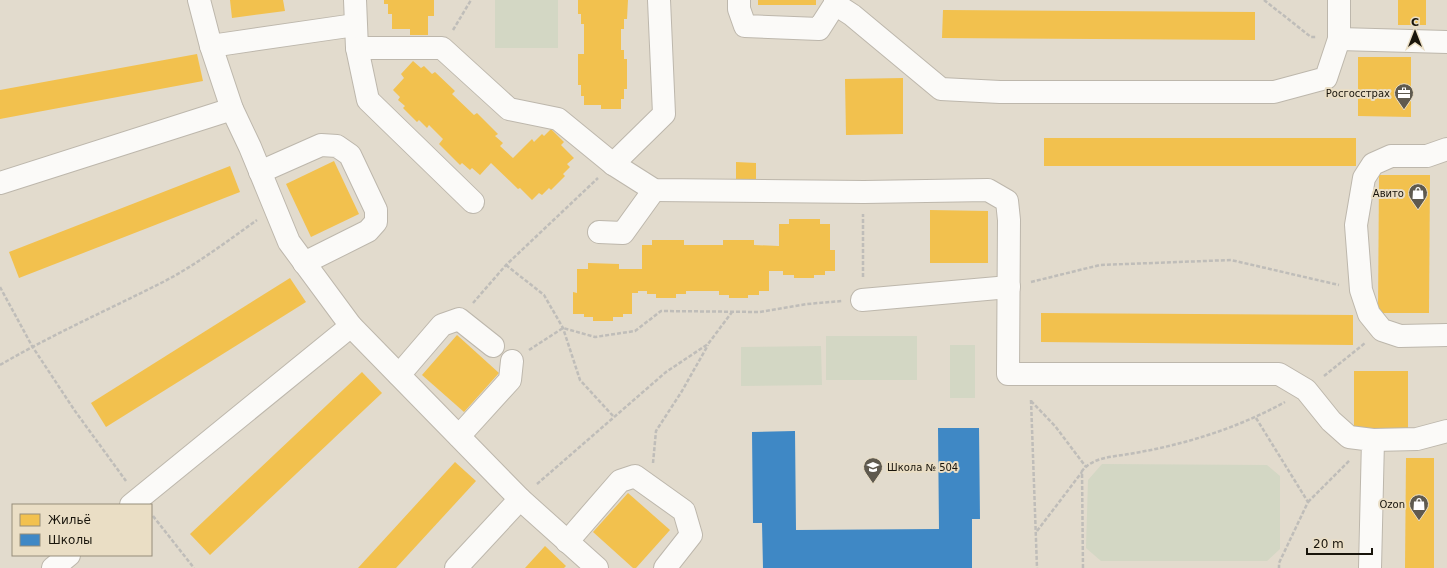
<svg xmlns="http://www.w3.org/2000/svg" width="1447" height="568" viewBox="0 0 1447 568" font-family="'DejaVu Sans',sans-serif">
<rect width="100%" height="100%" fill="#e2dbcd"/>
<g fill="#d3d7c4">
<rect x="495" y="0" width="63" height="48"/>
<rect x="826" y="336" width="91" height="44"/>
<rect x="950" y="345" width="25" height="53"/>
<polygon points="821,346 822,385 741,386 741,347"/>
<polygon points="1102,464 1267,465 1280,476 1280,549 1267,561 1101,561 1086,548 1088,480"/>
</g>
<g fill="#f2c14e">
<polygon points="230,0 283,0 285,11 232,18"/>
<polygon points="384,0 434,0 434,16 428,16 428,35 410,35 410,29 392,29 392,14 388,14 388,4 384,4"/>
<polygon points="578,0 628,0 627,19 624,19 624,29 621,29 621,50 624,50 624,59 627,59 627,89 624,89 624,99 621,99 621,109 601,109 601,105 584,105 584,96 581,96 581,85 578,85 578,54 584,54 584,24 581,24 581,14 578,14"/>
<rect x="758" y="0" width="58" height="5"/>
<rect x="1398" y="0" width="28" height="25"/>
<polygon points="943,10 1255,12 1255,40 942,38"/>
<polygon points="197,54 203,81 0,119 0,90"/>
<polygon points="1358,57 1411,57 1411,117 1358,116"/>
<polygon points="413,61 421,68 424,66 432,74 435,72 455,91 452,94 474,115 477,113 498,134 495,136 503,143 500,146 513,158 532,139 534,142 542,134 544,136 551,129 564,142 561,145 574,158 567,164 570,167 563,174 565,176 551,190 549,188 542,195 539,193 532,200 520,188 518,189 491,163 480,175 472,168 470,170 462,163 460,165 439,144 443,139 429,125 427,128 419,120 417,122 403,108 405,106 398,100 400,97 393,90 404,78 401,74"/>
<polygon points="903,78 903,134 846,135 845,79"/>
<rect x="1044" y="138" width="312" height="28"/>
<polygon points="334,161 359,214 311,237 286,184"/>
<polygon points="736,162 756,163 756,186 736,185"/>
<polygon points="230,166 240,192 19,278 9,252"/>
<polygon points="1379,175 1430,175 1429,313 1378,313"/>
<polygon points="930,210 988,211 988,263 930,263"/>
<polygon points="789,219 820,219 820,224 830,224 830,250 835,250 835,271 825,271 825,275 814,275 814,278 794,278 794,275 783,275 783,271 769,271 769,291 759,291 759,295 748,295 748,298 729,298 729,295 719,295 719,291 686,291 686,294 676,294 676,298 656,298 656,294 647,294 647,291 638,291 638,293 632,293 632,314 623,314 623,317 613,317 613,321 593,321 593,317 584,317 584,314 573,314 573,292 577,293 577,269 588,269 588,263 619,264 619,269 642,269 642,245 652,245 652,240 684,240 684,245 723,245 723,240 754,240 754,245 779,246 779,224 789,224"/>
<polygon points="290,278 306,302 106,427 91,403"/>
<polygon points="1041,313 1353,315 1353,345 1041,342"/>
<polygon points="457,335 499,373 464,412 422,375"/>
<rect x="1354" y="371" width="54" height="59"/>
<polygon points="362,372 382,393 210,555 190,534"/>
<polygon points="1406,458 1434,458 1434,568 1405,568"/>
<polygon points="455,462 476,481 396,568 358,568"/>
<polygon points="628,493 670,530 636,568 633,568 593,532"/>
<polygon points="545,546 566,566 564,568 525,568"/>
</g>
<polygon fill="#3f88c5" points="938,428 979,428 980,519 972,519 972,568 763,568 762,523 753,523 752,432 795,431 796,530 939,529"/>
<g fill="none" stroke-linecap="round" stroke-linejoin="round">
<g stroke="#bdb7ac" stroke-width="24">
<g id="minor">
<polyline points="199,0 211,46 232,109 250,147 289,242 351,326 520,499 456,568"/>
<polyline points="355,0 357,48 368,100 473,202"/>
<polyline points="739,0 739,9 745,26 819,29 835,4"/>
<polyline points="835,0 835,4 852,15 941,89 1000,92 1274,92 1326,78 1339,39 1339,0"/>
<polyline points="1339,39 1447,42"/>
<polyline points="211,46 355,25"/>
<polyline points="357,48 442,48 509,109 558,119 613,164 654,190 864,192 988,190 1007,201 1009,220 1008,374 1279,374 1306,390 1331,421 1349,437 1373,440 1370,568"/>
<polyline points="1447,149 1427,156 1391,156 1373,164 1364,178 1356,225 1361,290 1369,314 1382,330 1400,336 1447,335"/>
<polyline points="613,164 664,114 659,0"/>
<polyline points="260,172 321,145 337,146 350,155 376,210 376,222 368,231 304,263"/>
<polyline points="0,183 232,109"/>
<polyline points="599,232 623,233 654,190"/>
<polyline points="862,300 1009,287"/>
<polyline points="399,375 442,325 459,319 493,346"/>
<polyline points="459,436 510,380 512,361"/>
<polyline points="1373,440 1417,439 1447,431"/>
<polyline points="520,499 597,568"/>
<polyline points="131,505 351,326"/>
<polyline points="567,542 620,481 635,476 684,511 691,535 665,568"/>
<polyline points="53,568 69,555"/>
</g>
</g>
<g stroke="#bfbdb9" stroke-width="2.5" stroke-dasharray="4 2" stroke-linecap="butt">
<polyline points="1264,0 1311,37 1317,37"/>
<polyline points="453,30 471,0"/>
<polyline points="506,265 544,295 563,328 580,380 614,417"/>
<polyline points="863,277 863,214"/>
<polyline points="1031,282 1100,265 1231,260 1339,285"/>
<polyline points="0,287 32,346 75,411 126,481"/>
<polyline points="473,303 506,265 598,178"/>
<polyline points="529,350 563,328 595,337 635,331 661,311 760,312 807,304 842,301"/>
<path d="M0,365C53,334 108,310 163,282C196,265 226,242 257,220"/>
<polyline points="1324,376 1365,343"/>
<polyline points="1031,400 1037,568"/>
<polyline points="1031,401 1055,426 1086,467"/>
<polyline points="1256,418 1308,502 1279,563 1279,568"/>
<polyline points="653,463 656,431 682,391 708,345"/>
<polyline points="537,484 666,372 708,344 732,312"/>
<polyline points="1308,502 1350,460"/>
<polyline points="153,516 194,568"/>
<polyline points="1037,531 1082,472"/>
<path d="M1083,568L1082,471C1093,457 1112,457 1129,454C1183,445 1236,429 1285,402"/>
</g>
<use href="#minor" stroke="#fbfaf8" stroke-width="22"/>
</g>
<defs>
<g id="office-pin" transform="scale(1)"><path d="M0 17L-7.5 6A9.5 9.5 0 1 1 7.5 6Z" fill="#5f5a4f" stroke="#eadec5"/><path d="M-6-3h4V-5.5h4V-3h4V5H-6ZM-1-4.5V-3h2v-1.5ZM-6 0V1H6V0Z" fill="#fff"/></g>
<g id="shop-pin" transform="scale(1)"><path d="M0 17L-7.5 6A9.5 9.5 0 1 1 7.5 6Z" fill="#5f5a4f" stroke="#eadec5"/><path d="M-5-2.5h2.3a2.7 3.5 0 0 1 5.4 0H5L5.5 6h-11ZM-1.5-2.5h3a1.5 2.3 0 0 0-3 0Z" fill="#fff"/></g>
<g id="school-pin" transform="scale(1)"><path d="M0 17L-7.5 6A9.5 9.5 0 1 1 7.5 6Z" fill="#5f5a4f" stroke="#eadec5"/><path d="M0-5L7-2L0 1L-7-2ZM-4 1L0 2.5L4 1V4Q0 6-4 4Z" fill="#fff"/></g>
</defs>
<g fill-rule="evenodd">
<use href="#office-pin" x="1404" y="93"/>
<use href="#shop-pin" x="1418" y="193"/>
<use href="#school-pin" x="873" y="467"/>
<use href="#shop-pin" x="1419" y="504"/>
</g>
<g text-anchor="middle" stroke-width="4" stroke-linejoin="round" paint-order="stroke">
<g font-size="10" fill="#18140b" stroke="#eadec5" text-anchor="end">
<text x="1390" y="97">Росгосстрах</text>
<text x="1404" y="197">Авито</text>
<text x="887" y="471" text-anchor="start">Школа № 504</text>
<text x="1405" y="508">Ozon</text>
</g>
</g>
<rect x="12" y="504" width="140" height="52" fill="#eadec5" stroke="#968d7b"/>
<rect x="20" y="514" width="20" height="12" fill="#f2c14e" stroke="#968d7b"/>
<text x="48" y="524" font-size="12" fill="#18140b">Жильё</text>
<rect x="20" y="534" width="20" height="12" fill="#3f88c5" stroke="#968d7b"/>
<text x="48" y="544" font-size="12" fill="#18140b">Школы</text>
<g transform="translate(1415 32)" stroke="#eadec5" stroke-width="3" paint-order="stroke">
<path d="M0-3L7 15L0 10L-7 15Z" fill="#18140b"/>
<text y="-6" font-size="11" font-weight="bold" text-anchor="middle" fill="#18140b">С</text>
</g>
<path d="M1307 548v6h65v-6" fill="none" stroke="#18140b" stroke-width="2"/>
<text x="1313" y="548" font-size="12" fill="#18140b" stroke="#eadec5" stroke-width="3" paint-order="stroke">20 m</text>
</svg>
